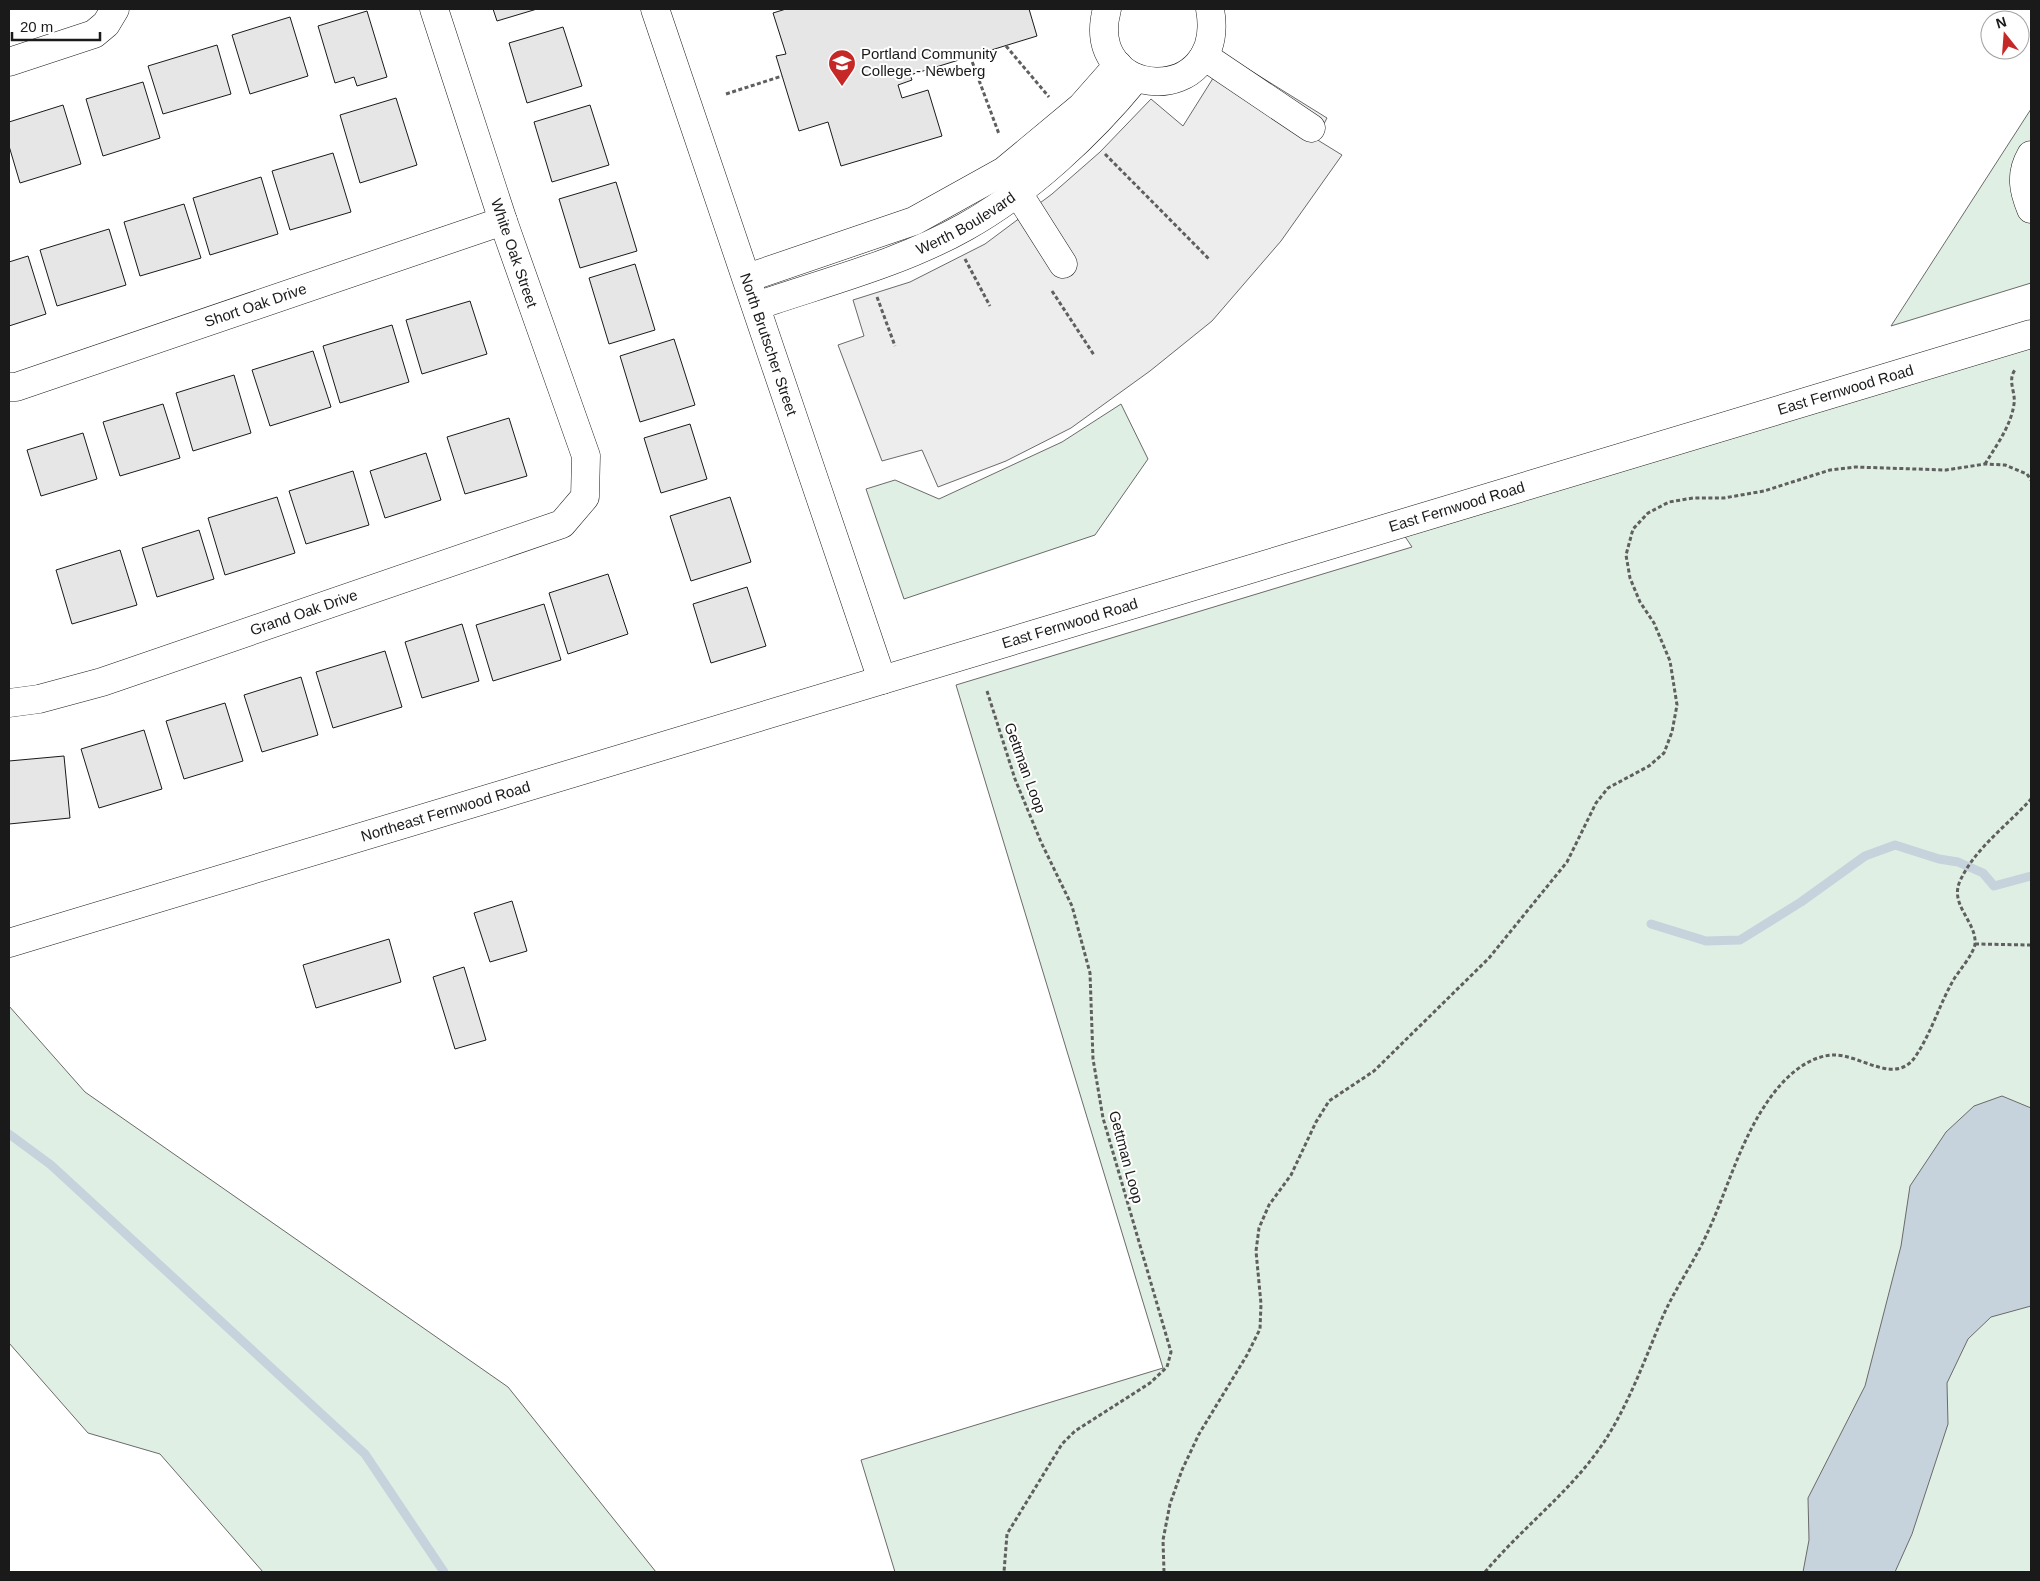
<svg xmlns="http://www.w3.org/2000/svg" width="2040" height="1581" viewBox="0 0 2040 1581" font-family="Helvetica,sans-serif">
<rect width="100%" height="100%" fill="#fff"/>
<g fill="#e0efe3" stroke="#6a6a6a">
<polygon points="2031,109 2031,283 1891,326"/>
<polygon points="2031,343 2031,1572 895,1572 861,1460 1163,1368 956,685 1412,547 1404,535"/>
<polygon points="1121,404 1148,459 1095,535 904,599 866,489 895,480 939,499 1062,442"/>
<polygon points="9,1006 85,1092 508,1387 656,1572 263,1572 160,1454 88,1433 9,1343"/>
</g>
<polygon fill="#ededed" stroke="#6a6a6a" points="1227,56 1327,118 1316,139 1342,155 1281,241 1212,321 1150,371 1071,428 1006,461 938,487 922,450 882,461 838,345 864,336 853,300 910,282 985,244 1052,194 1100,152 1151,99 1183,126"/>
<polygon fill="#c6d2dc" stroke="#6a6a6a" points="2002,1096 2031,1108 2031,1306 1991,1317 1968,1339 1947,1383 1948,1424 1912,1534 1895,1572 1803,1572 1809,1540 1808,1498 1865,1386 1901,1246 1910,1186 1946,1132 1974,1106"/>
<g fill="none" stroke-linecap="round" stroke-linejoin="round">
<g stroke="#c6d2dc" stroke-width="9">
<polyline points="1651,924 1706,941 1740,940 1801,902 1865,856 1895,845 1939,859 1958,862 1983,873 1994,886 2031,876"/>
<polyline points="9,1134 51,1165 365,1454 444,1572"/>
</g>
</g>
<g fill="#e6e6e6" stroke="#1a1a1a">
<polygon points="493,9 537,9 497,21"/>
<polygon points="786,9 1029,9 1037,36 910,75 912,80 898,85 902,98 928,90 942,136 841,166 828,122 799,131 776,56 786,54 773,13"/>
<polygon points="367,11 387,77 357,86 354,77 335,83 318,26"/>
<polygon points="290,17 308,76 250,94 232,35"/>
<polygon points="563,27 582,86 527,103 509,43"/>
<polygon points="217,45 231,94 163,114 148,66"/>
<polygon points="143,82 160,138 103,156 86,99"/>
<polygon points="396,98 417,165 360,183 340,115"/>
<polygon points="63,105 81,164 20,183 9,146 9,122"/>
<polygon points="590,105 609,165 552,182 534,122"/>
<polygon points="333,153 351,212 290,230 272,171"/>
<polygon points="261,177 278,234 210,255 193,198"/>
<polygon points="616,182 637,251 580,268 559,199"/>
<polygon points="184,204 201,258 140,276 124,222"/>
<polygon points="109,229 126,285 57,306 40,250"/>
<polygon points="28,256 46,314 9,326 9,262"/>
<polygon points="635,264 655,330 609,344 589,278"/>
<polygon points="470,301 487,354 422,374 406,320"/>
<polygon points="392,325 409,382 340,403 323,346"/>
<polygon points="674,339 695,405 640,422 620,356"/>
<polygon points="313,351 331,407 270,426 252,370"/>
<polygon points="234,375 251,433 193,451 176,393"/>
<polygon points="163,404 180,458 120,476 103,422"/>
<polygon points="509,418 527,476 465,494 447,437"/>
<polygon points="690,424 707,479 661,493 644,438"/>
<polygon points="83,433 97,479 41,496 27,450"/>
<polygon points="426,453 441,500 385,518 370,471"/>
<polygon points="353,471 369,525 306,544 289,491"/>
<polygon points="277,497 295,553 225,575 208,518"/>
<polygon points="730,497 751,562 691,581 670,516"/>
<polygon points="199,530 214,579 157,597 142,548"/>
<polygon points="120,550 137,605 72,624 56,570"/>
<polygon points="608,574 628,634 568,654 549,593"/>
<polygon points="747,587 766,646 711,663 693,604"/>
<polygon points="544,604 561,660 493,681 476,625"/>
<polygon points="462,624 479,681 422,698 405,642"/>
<polygon points="385,651 402,707 333,728 316,672"/>
<polygon points="301,677 318,735 262,752 244,695"/>
<polygon points="225,703 243,761 184,779 166,721"/>
<polygon points="144,730 162,789 99,808 81,749"/>
<polygon points="64,756 70,818 9,824 9,761"/>
<polygon points="512,901 527,951 490,962 474,913"/>
<polygon points="389,939 401,982 316,1008 303,965"/>
<polygon points="464,967 486,1040 455,1049 433,977"/>
</g>
<g fill="none" stroke-linecap="round" stroke-linejoin="round">
<g stroke="#1a1a1a" stroke-width="29">
<g id="minor">
<path id="s1" d="M655,9L882,680"/>
<path d="M1107,9C1082,102 1228,109 1210,9"/>
<polyline points="1204,56 1311,128"/>
<polyline points="9,62 94,34 106,24 115,9"/>
<path d="M2031,155C2020,174 2023,190 2031,209"/>
<polyline points="1018,193 1063,264"/>
<polyline points="747,278 914,221 1004,171 1081,107 1118,65"/>
<path id="s2" d="M756,306C826,282 901,263 965,227C1028,192 1091,133 1136,78"/>
<path id="s3" d="M9,387H16L503,221"/>
<path id="s4" d="M9,703L39,699L102,682L562,524L585,497L586,456L503,221L434,9"/>
<path id="s5" d="M9,943L2031,334"/>
</g>
</g>
<g stroke="#5f5f5f" stroke-width="3" stroke-dasharray="4 2.5" stroke-linecap="butt">
<polyline points="1006,46 1049,97"/>
<polyline points="970,56 999,134"/>
<polyline points="726,94 782,76"/>
<polyline points="1105,154 1209,259"/>
<polyline points="965,259 990,306"/>
<polyline points="1052,291 1094,355"/>
<polyline points="877,297 895,346"/>
<path d="M1985,464C1996,446 2011,426 2014,404C2016,392 2007,381 2015,370"/>
<polyline points="987,691 1015,779 1041,842 1072,906 1090,973 1093,1059 1103,1118 1171,1352 1167,1367 1150,1383 1075,1431 1062,1444 1007,1534 1004,1572"/>
<polyline points="1975,944 2031,945"/>
<polyline points="1164,1572 1163,1540 1170,1504 1182,1470 1199,1434 1247,1355 1260,1329 1261,1304 1256,1251 1259,1228 1269,1205 1291,1175 1316,1122 1329,1101 1374,1071 1489,958 1567,862 1596,803 1608,788 1649,766 1664,753 1672,732 1677,705 1670,661 1654,623 1640,602 1630,578 1626,555 1633,529 1648,513 1669,502 1693,498 1724,498 1764,491 1830,470 1855,467 1946,470 1985,464 2005,465 2027,474 2031,480"/>
<path d="M1485,1572C1526,1523 1580,1485 1612,1429C1633,1393 1647,1354 1663,1316C1675,1289 1692,1265 1705,1238C1729,1188 1741,1133 1777,1089C1790,1073 1810,1056 1833,1055C1861,1054 1897,1088 1917,1054C1932,1031 1940,1003 1954,979C1959,971 1974,953 1975,944C1977,922 1949,905 1960,881C1975,848 2008,825 2031,799"/>
</g>
<use href="#minor" stroke="#fff" stroke-width="28"/>
</g>
<defs>
<g id="university-pin" transform="scale(1.4375)"><path d="M0 17L-7.5 6A9.5 9.5 0 1 1 7.5 6Z" fill="#c62828" stroke="#fff"/><path d="M0-5L7-2L0 1L-7-2ZM-4 1L0 2.5L4 1V4Q0 6-4 4Z" fill="#fff"/></g>
</defs>
<g fill-rule="evenodd">
<use href="#university-pin" x="842" y="63"/>
</g>
<g text-anchor="middle" stroke-width="4" stroke-linejoin="round" paint-order="stroke">
<g font-size="15" fill="#1a1a1a" stroke="#fff" text-anchor="start">
<text x="861" y="59">Portland Community<tspan x="861" dy="17">College - Newberg</tspan></text>
</g>
<g font-size="15" fill="#1a1a1a" stroke="#fff">
<text dy="5" stroke="none"><textPath href="#s2" startOffset="226">Werth Boulevard</textPath></text>
<text transform="translate(514 253) rotate(71)" y="5">White Oak Street</text>
<text dy="5" stroke="none"><textPath href="#s3" startOffset="260">Short Oak Drive</textPath></text>
<text dy="5" stroke="none"><textPath href="#s1" startOffset="354">North Brutscher Street</textPath></text>
<text dy="5" stroke="none"><textPath href="#s5" startOffset="1918">East Fernwood Road</textPath></text>
<text dy="5" stroke="none"><textPath href="#s5" startOffset="1512">East Fernwood Road</textPath></text>
<text dy="5" stroke="none"><textPath href="#s4" startOffset="309">Grand Oak Drive</textPath></text>
<text dy="5" stroke="none"><textPath href="#s5" startOffset="1108">East Fernwood Road</textPath></text>
<text transform="translate(1025 768) rotate(70)" y="5">Gettman Loop</text>
<text dy="5" stroke="none"><textPath href="#s5" startOffset="456">Northeast Fernwood Road</textPath></text>
<text transform="translate(1126 1157) rotate(75)" y="5">Gettman Loop</text>
</g>
</g>
<rect width="2040" height="1581" fill="none" stroke="#1a1a1a" stroke-width="20"/>
<g transform="translate(2005 35) rotate(343)"><circle r="24" fill="#ffffff" stroke="#a3a3a3"/>
<path d="M0-4L9 19L0 12L-9 19Z" fill="#c62828"/>
<text y="-8" font-size="14" font-weight="bold" text-anchor="middle" fill="#1a1a1a">N</text>
</g>
<path d="M12 32v8h88v-8" fill="none" stroke="#1a1a1a" stroke-width="2.5"/>
<text x="20" y="32" font-size="15" fill="#1a1a1a" stroke="#ffffff" stroke-width="4" paint-order="stroke">20 m</text>
</svg>
